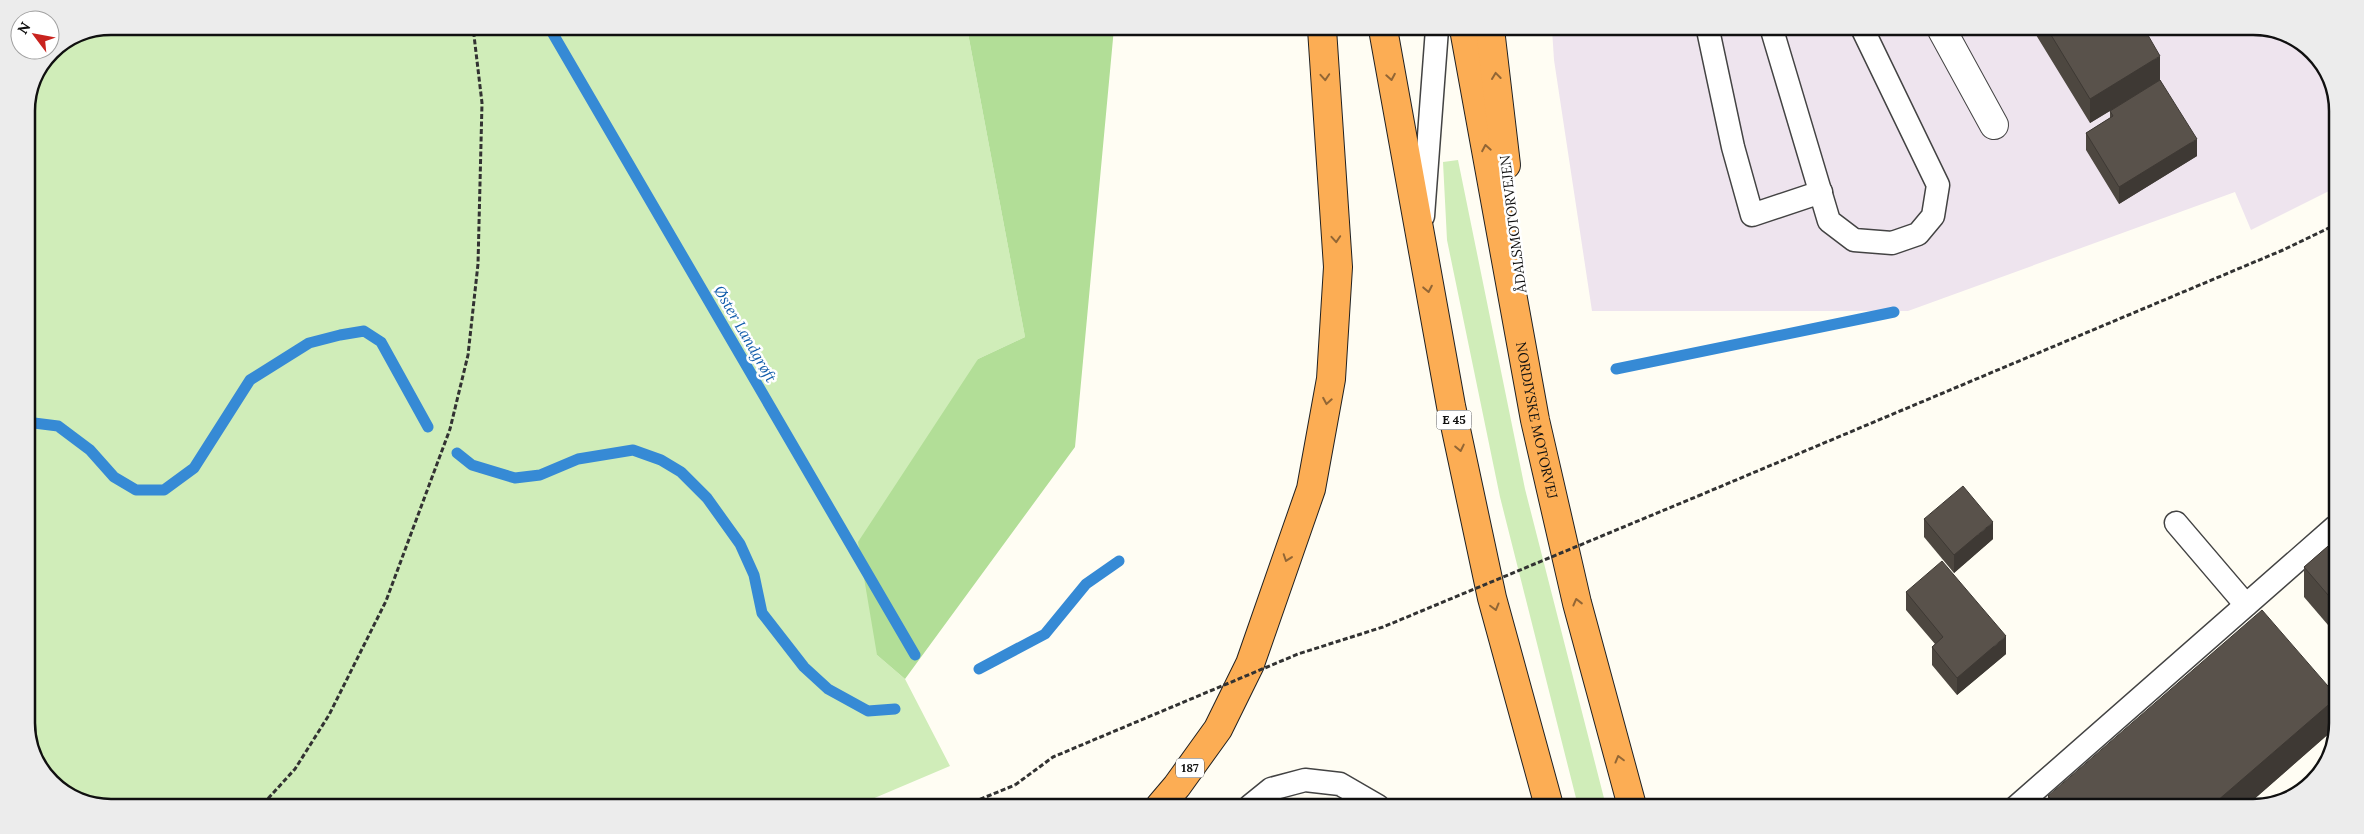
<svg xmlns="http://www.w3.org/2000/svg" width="2364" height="834" viewBox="0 0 2364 834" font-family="Lora,serif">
<rect width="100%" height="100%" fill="#fffdf3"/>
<polygon fill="#eee4ee" points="1552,29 2280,31 2320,59 2338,106 2337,187 2251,230 2235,192 1908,311 1592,311 1554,60"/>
<g fill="#d0edb9">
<polygon points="111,26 967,28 1025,337 978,359 877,655 905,679 950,766 858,805 84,803 44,775 26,728 26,106 51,51 79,33"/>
<polygon points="1458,160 1525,489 1606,806 1578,806 1500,497 1447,240 1443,162"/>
</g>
<polygon fill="#b2de97" points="967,28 1114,28 1075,447 905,679 877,655 858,542 978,359 1025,337"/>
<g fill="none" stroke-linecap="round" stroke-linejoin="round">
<g stroke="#368ad5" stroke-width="11">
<polyline points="549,27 915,655"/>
<polyline points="1616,369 1894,312"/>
<polyline points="26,422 58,426 90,450 114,477 136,490 164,490 194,468 250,380 309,343 340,335 364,331 381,342 428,427"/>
<polyline points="457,453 472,465 515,478 540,475 578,459 633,450 661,460 681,472 707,498 740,544 754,575 762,613 804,667 828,689 868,711 895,709"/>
<polyline points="979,669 1045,634 1086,584 1119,561"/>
</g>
<g stroke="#434343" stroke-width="25">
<g id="service">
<polyline points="1708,30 1733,147 1752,215 1821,192"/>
<polyline points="1772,30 1829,221 1854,240 1892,243 1918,234 1933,216 1938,185 1863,30"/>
<polyline points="1423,216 1437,29"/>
<polyline points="2176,523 2246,605"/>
<polyline points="1250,806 1271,789 1305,780 1340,784 1378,806"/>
<polyline points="2016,807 2335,527"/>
</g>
</g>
<g stroke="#434343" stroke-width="30">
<polyline id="minor" points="1942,30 1994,125"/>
</g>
<g stroke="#212121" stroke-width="30">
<g id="motorway">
<polyline points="1383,29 1451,406 1492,598 1549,806"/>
<path id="s1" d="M1464,29L1535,420L1577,603L1632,806"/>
<polyline points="1490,29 1506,165"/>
<polyline points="1160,806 1177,786 1218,729 1250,664 1311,489 1331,379 1338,267 1322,29"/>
</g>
</g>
<g stroke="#323232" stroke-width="3" stroke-dasharray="5 2.5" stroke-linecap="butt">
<polyline points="1698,496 2283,250 2337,224"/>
<polyline points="263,804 295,769 329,715 386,601 450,429 468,355 478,264 482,103 473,27"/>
<polyline points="966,805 1015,785"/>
</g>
<use href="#service" stroke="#fff" stroke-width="22"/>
<use href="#minor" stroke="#fff" stroke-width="28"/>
<use href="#motorway" stroke="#fcad54" stroke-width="28"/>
<polyline stroke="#323232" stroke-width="3" stroke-dasharray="5 2.5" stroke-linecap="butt" points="1015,785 1053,757 1298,654 1383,627 1698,496"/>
</g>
<g fill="#4d4740">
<polygon points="2033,30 2145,30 2160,80 2197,156 2119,204 2086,150 2086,133 2110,118 2110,111 2090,123"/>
<polygon points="1924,519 1993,539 1954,573 1924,537"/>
<polygon points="2335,540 2334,632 2304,597 2304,567"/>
<polygon points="1906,592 2006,654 1957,695 1932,665 1932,647 1935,644 1906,610"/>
<polygon points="2334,693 2333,730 2244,808 2048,807 2048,796"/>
</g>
<g fill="#3e3934">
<polygon points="2160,56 2160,80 2090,123 2090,99"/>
<polygon points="2197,139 2197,156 2119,204 2119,187"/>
<polygon points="1993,522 1993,539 1954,573 1954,555"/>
<polygon points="2006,636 2006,654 1957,695 1957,678"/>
<polygon points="2334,700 2333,730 2244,808 2209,808"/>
</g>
<g fill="#59524b" stroke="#3e3934">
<polygon points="2048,30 2145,30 2160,56 2090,99"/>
<polygon points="2160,80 2197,139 2119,187 2086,133 2113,116 2110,111"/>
<polygon points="1963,486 1993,522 1954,555 1924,519"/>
<polygon points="2335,540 2334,602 2304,567"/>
<polygon points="1942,561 2006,636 1957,678 1932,647 1943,637 1906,592"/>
<polygon points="2262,610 2334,693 2334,700 2209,808 2058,807 2048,796"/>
</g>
<defs><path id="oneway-chevron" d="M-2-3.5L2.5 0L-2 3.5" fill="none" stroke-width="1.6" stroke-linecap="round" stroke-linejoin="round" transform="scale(1.25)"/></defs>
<g stroke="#926635">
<use href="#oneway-chevron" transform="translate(1496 76) rotate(-97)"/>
<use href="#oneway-chevron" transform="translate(1325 77) rotate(86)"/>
<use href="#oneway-chevron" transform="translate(1391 77) rotate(80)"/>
<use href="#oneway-chevron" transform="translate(1486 148) rotate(-100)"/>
<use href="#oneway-chevron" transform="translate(1336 239) rotate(86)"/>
<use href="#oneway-chevron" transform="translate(1428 289) rotate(79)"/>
<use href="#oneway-chevron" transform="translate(1327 401) rotate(100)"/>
<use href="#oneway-chevron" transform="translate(1460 448) rotate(78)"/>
<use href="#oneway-chevron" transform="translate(1287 558) rotate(109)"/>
<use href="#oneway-chevron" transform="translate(1577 602) rotate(-104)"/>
<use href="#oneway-chevron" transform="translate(1495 607) rotate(75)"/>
<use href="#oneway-chevron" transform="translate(1619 759) rotate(-105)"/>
</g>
<g text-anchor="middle" stroke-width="5" stroke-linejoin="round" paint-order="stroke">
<g fill="#fff" stroke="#585858" stroke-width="1">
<rect x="1436.5" y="410.5" width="35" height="19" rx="4"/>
<rect x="1176" y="758.5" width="28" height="19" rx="4"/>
</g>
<g font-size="12" font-weight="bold" fill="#101010">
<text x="1454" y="424">E 45</text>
<text x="1190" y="772">187</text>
</g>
<g font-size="14" fill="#101010" stroke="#fff">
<text transform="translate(1513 224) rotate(-97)" y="5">ÅDALSMOTORVEJEN</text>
<text dy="5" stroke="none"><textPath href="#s1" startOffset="398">NORDJYSKE MOTORVEJ</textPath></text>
</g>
<g font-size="15" font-style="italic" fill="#105baa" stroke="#fff">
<text transform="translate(745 334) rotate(60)" y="5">Øster Landgrøft</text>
</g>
</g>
<path d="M0 0H2364V834H0ZM111 35H2253A76 76 0 0 1 2329 111V723A76 76 0 0 1 2253 799H111A76 76 0 0 1 35 723V111A76 76 0 0 1 111 35Z" fill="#ececec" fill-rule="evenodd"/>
<path fill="none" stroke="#101010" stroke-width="2.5" d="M111 35H2253A76 76 0 0 1 2329 111V723A76 76 0 0 1 2253 799H111A76 76 0 0 1 35 723V111A76 76 0 0 1 111 35Z"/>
<g transform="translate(35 35) rotate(302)"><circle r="24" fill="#ffffff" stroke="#9f9f9f"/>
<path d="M0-4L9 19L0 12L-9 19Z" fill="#c9231e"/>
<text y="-8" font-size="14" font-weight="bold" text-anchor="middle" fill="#101010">N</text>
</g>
</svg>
